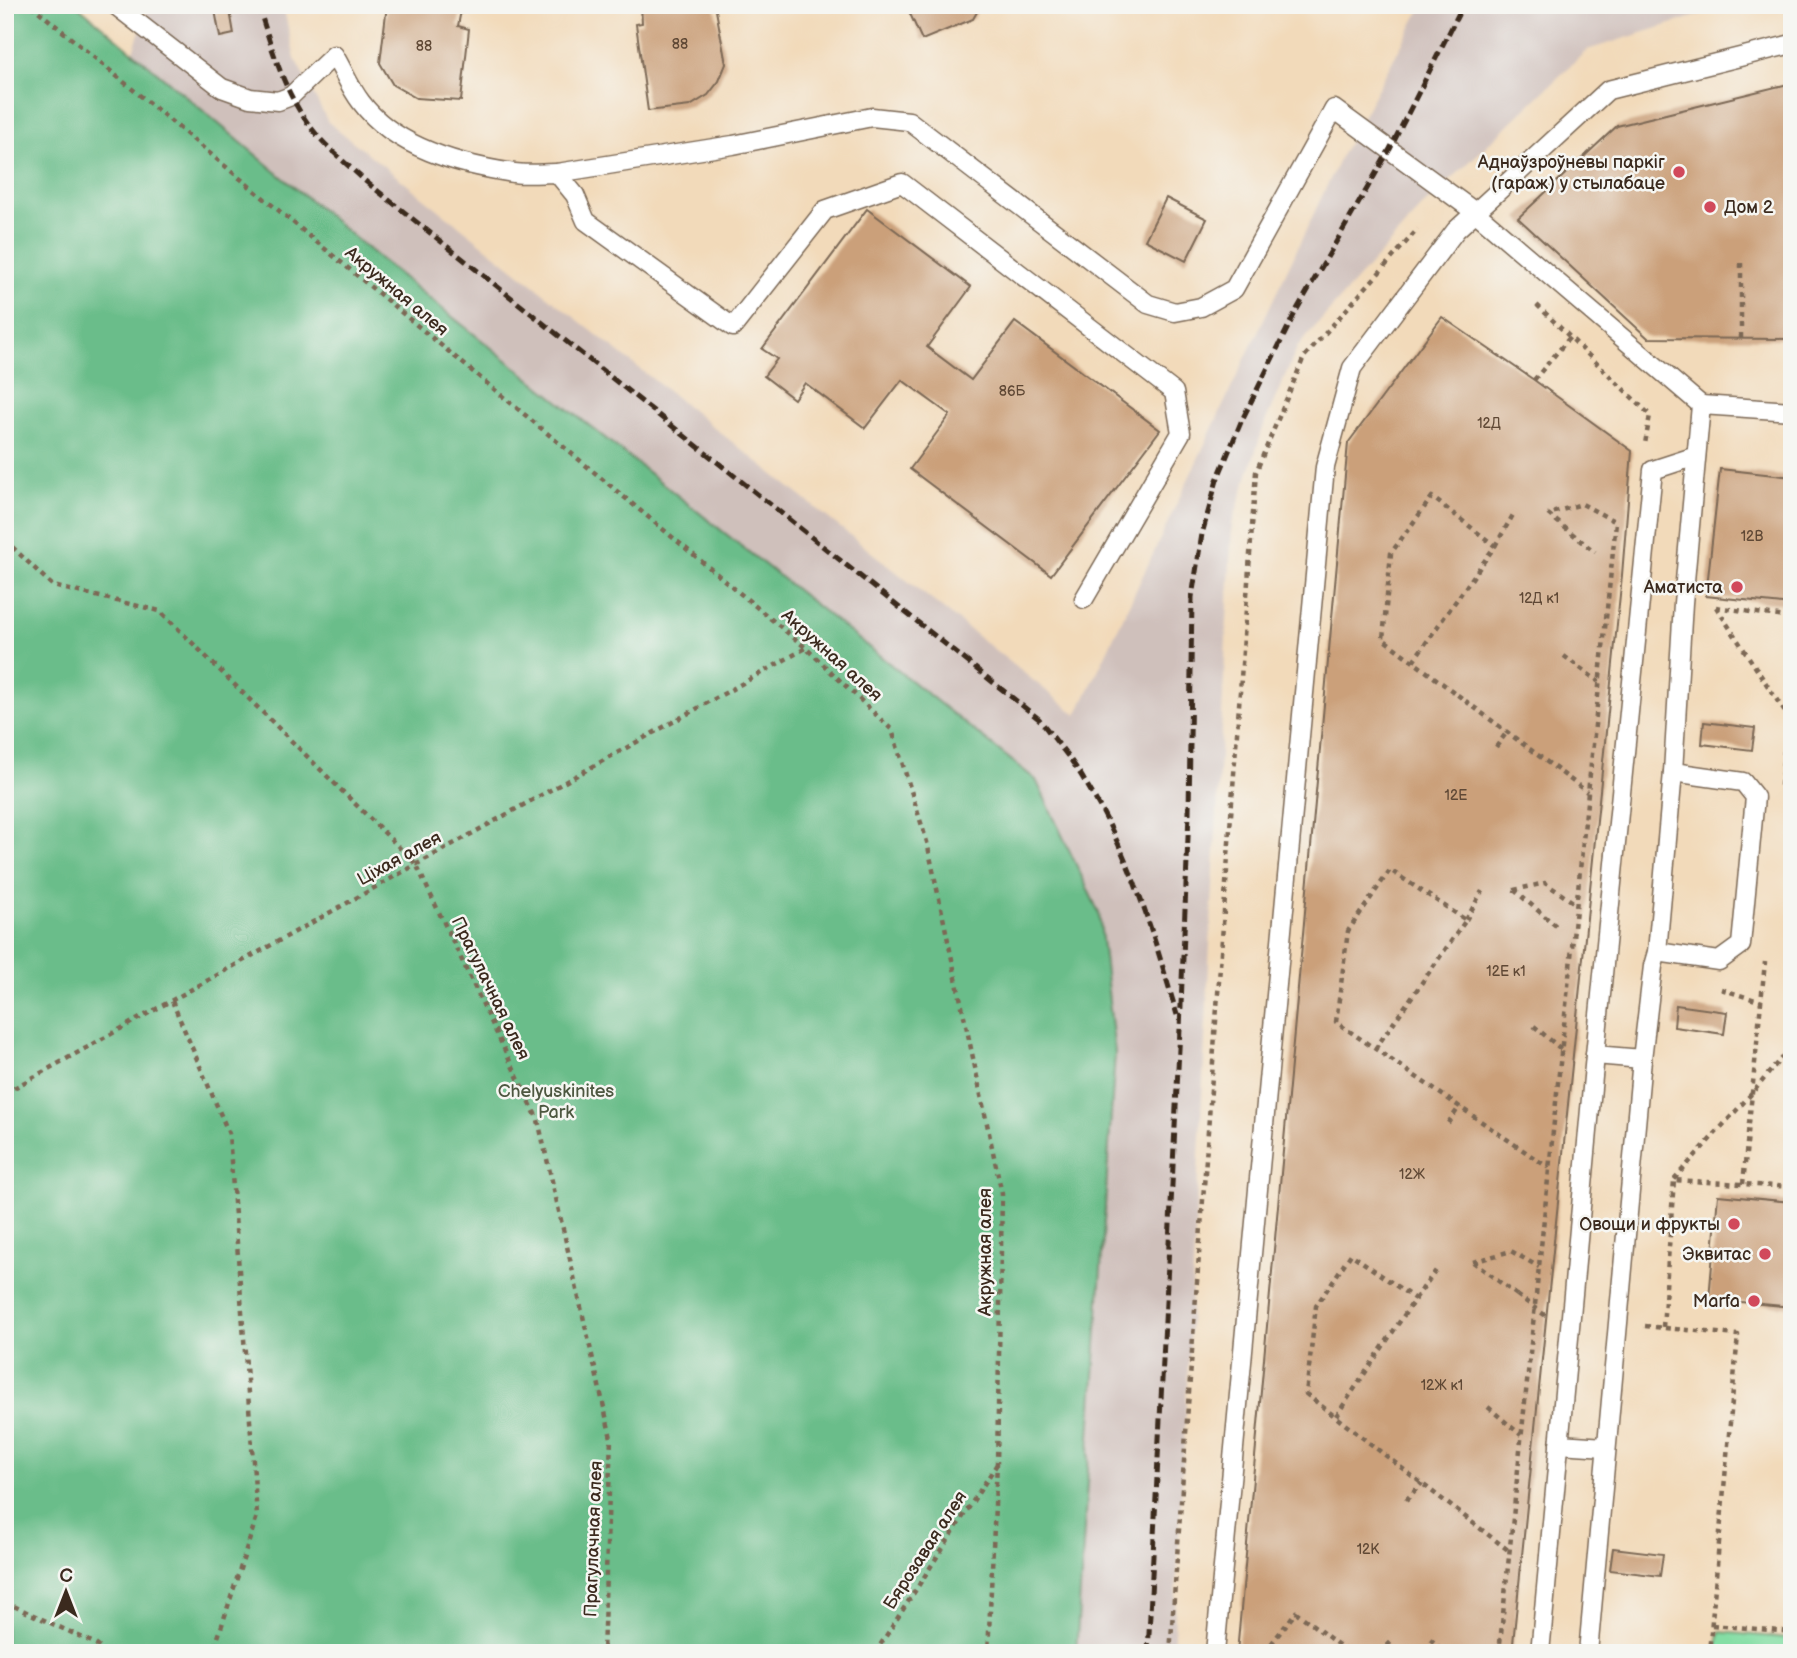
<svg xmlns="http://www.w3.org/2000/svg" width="1797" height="1658" viewBox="0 0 1797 1658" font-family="'Balsamiq Sans',sans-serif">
<rect width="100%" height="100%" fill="#f6f6f2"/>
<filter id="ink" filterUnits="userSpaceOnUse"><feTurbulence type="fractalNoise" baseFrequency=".0143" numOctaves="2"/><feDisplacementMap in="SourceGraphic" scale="14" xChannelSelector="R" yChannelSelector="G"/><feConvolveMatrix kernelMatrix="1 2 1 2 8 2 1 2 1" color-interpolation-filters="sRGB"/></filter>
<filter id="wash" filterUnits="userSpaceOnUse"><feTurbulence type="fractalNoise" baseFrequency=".00686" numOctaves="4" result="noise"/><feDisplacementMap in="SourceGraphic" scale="28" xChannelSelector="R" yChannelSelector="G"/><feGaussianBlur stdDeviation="1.57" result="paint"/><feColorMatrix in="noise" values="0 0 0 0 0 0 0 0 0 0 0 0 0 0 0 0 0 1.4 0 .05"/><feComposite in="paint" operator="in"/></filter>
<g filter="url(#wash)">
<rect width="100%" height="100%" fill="#f2daba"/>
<polygon fill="#cfc0bb" points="149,5 283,5 295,59 328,122 1077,715 1341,156 1423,5 1732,5 1587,50 1420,209 1298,346 1265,422 1232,524 1173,1653 1076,1653 1115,1053 387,265 133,51"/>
<polygon fill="#84dea4" stroke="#608461" stroke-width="2" points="1719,1632 1788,1638 1787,1653 1717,1653"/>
<polygon fill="#6bbd8a" stroke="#537454" stroke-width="2" points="5,5 77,5 387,265 1036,780 1099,913 1115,1053 1076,1653 5,1653"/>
<g id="blocks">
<g fill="#cba07a">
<polygon points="214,5 229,5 234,34 220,37"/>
<polygon points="387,5 462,5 458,26 469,29 461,101 416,98 393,85 380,63"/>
<polygon points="641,5 715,5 726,64 719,81 708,95 690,106 648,111 636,24 642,23"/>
<polygon points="906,5 981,5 973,19 922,40"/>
<polygon points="1792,83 1792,339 1648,338 1518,218 1617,126"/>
<polygon points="1166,198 1207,219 1186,261 1145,240"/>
<polygon points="867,209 971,287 927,347 971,380 1015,322 1160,430 1051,575 910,469 950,415 902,380 865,428 805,383 794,399 764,376 777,359 762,349"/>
<polygon points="1442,317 1534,380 1632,451 1622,575 1512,1653 1237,1653 1348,443"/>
<polygon points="1720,469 1792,477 1792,605 1706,596"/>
<polygon points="1704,722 1755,728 1752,750 1702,744"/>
<polygon points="1676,1005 1727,1012 1724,1034 1674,1027"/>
<polygon points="1718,1195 1792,1202 1792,1307 1709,1299"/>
<polygon points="1613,1548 1663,1554 1660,1576 1610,1570"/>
</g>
</g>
</g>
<g filter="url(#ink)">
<use href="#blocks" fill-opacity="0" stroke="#7b6855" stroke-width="2"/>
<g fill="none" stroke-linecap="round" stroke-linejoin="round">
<g stroke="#7b6855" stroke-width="21">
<g id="lane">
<path d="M115,5L222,88L250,98L278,101L291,96L334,55C343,70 350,88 361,102C395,148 460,165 514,173C528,175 543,173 557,173L575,195L586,221L733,327L825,210L902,183L1174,392L1181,433L1084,599"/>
<polyline points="557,173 733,145 872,117 909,121 1148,304 1175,312 1201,307 1234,289 1334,109 1475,212 1701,405 1683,603 1673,772 1657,952 1653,966 1642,1059 1588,1653"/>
<polyline points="1701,405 1792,411"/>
<polyline points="1657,952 1719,961 1741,945 1755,797 1743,782 1673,772"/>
<polyline points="1595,1055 1642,1059"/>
<polyline points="1559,1444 1606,1447"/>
<polyline points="1215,1653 1325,467 1352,368 1456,230 1608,90 1792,44"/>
<polyline points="1540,1653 1595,1055 1653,470 1696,456"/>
</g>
</g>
<g stroke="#7b6855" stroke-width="4.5" stroke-dasharray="5 5" stroke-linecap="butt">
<polyline points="31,5 806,648 892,730 927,842 1002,1194 997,1463 988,1653"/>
<polyline points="1537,305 1650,415 1645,444"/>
<polyline points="1741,338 1741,261"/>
<polyline points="1534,380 1570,337"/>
<polyline points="1548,514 1595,552"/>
<polyline points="5,540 53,586 160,611 416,864 538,1120 611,1438 603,1653"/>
<polyline points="1495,546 1513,515"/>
<polyline points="1716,607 1792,723"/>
<polyline points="1716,607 1792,618"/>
<polyline points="1564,656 1599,682"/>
<polyline points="1413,661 1495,546 1432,497 1391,553 1383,639 1587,792"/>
<polyline points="1496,747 1507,732"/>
<polyline points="1781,786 1792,657"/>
<polyline points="1514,890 1545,883 1576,904"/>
<polyline points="1514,890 1556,926"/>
<polyline points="1466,920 1482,891"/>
<polyline points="1721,989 1762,1002"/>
<polyline points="172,1001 229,1134 257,1516 213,1653"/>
<polyline points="1534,1026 1561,1049"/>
<polyline points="1375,1049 1466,920 1390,870 1348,931 1336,1022 1549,1168"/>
<polyline points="5,1093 806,648"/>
<polyline points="1448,1123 1460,1106"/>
<polyline points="1674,1179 1754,1091 1792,1045"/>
<polyline points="1743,1184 1765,962"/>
<polyline points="1473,1262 1511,1251 1539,1267"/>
<polyline points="1473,1262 1517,1295"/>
<polyline points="1415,1299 1437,1269"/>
<polyline points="1645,1326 1738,1335 1709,1653"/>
<polyline points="1663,1327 1674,1180 1792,1187"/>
<polyline points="1488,1407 1521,1435"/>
<polyline points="1336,1416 1415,1299 1351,1254 1316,1306 1306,1394 1508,1550"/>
<polyline points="1406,1500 1422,1483"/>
<polyline points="5,1602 94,1643 107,1653"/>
<polyline points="1712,1625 1792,1632"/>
<polyline points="1430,1639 1446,1653"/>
<polyline points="875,1653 997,1464"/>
<polyline points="1170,1653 1256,472 1304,357 1418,229"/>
<polyline points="1267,1653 1268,1648 1296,1612 1349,1653"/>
<polyline points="1380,1653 1391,1642"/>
<polyline points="1499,1653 1616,522 1582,504 1548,514"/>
</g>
<use href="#lane" stroke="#fff" stroke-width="18"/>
<g stroke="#3b2a1e" stroke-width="5" stroke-dasharray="10 5" stroke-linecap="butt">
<path d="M258,5C272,48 284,94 313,130C327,148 347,164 364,180L1039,719C1054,739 1071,758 1084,780C1130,853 1153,933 1177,1015"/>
<polyline points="1148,1653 1180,1029 1189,813 1192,597 1202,534 1217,480 1241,422 1296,311 1390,149 1463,5"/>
</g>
<polyline stroke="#7b6855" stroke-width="4.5" stroke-dasharray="5 5" stroke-linecap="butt" points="1517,1295 1546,1316"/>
</g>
</g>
<g fill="#d1495b" stroke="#f6f6f2" stroke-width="2.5">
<circle cx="1679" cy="172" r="7"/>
<circle cx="1710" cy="207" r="7"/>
<circle cx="1737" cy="587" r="7"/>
<circle cx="1734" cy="1224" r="7"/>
<circle cx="1765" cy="1254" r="7"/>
<circle cx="1754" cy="1301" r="7"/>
</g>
<g text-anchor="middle" stroke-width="5" stroke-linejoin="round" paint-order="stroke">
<g font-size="14" fill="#5f4835">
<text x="680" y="49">88</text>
<text x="424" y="51">88</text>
<text x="1012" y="396">86Б</text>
<text x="1489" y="428">12Д</text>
<text x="1752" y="541">12В</text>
<text x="1539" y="603">12Д к1</text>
<text x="1456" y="800">12Е</text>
<text x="1506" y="976">12Е к1</text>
<text x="1412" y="1179">12Ж</text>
<text x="1442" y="1390">12Ж к1</text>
<text x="1368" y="1554">12К</text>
</g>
<g font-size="18" fill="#3b2a1e" stroke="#f6f6f2" text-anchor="end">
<text x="1665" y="168">Аднаўзроўневы паркіг<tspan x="1665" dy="21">(гараж) у стылабаце</tspan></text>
<text x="1724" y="213" text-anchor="start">Дом 2</text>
<text x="1723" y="593">Аматиста</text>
<text x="1720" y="1230">Овощи и фрукты</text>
<text x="1751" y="1260">Эквитас</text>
<text x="1740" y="1307">Marfa</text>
</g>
<g font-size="18" fill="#3b2a1e" stroke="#f6f6f2">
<text transform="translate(397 291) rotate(40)" y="6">Акружная алея</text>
<text transform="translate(832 655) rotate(42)" y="6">Акружная алея</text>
<text transform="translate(399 858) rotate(-29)" y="6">Ціхая алея</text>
<text transform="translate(491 988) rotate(64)" y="6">Прагулачная алея</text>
<text transform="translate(985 1252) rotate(-90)" y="6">Акружная алея</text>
<text transform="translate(593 1539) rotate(-88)" y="6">Прагулачная алея</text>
<text transform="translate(925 1550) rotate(-57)" y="6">Бярозавая алея</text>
</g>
<g font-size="18" fill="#4d5740" stroke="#f6f6f2">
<text x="556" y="1097">Chelyuskinites<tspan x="556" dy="21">Park</tspan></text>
</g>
</g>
<rect width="1797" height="1658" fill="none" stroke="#f6f6f2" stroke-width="28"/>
<g transform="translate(66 1592)" stroke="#f6f6f2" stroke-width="5" paint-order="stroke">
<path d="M0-5L12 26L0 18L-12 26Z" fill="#3b2a1e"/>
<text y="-10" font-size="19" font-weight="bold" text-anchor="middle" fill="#3b2a1e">С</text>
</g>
</svg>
